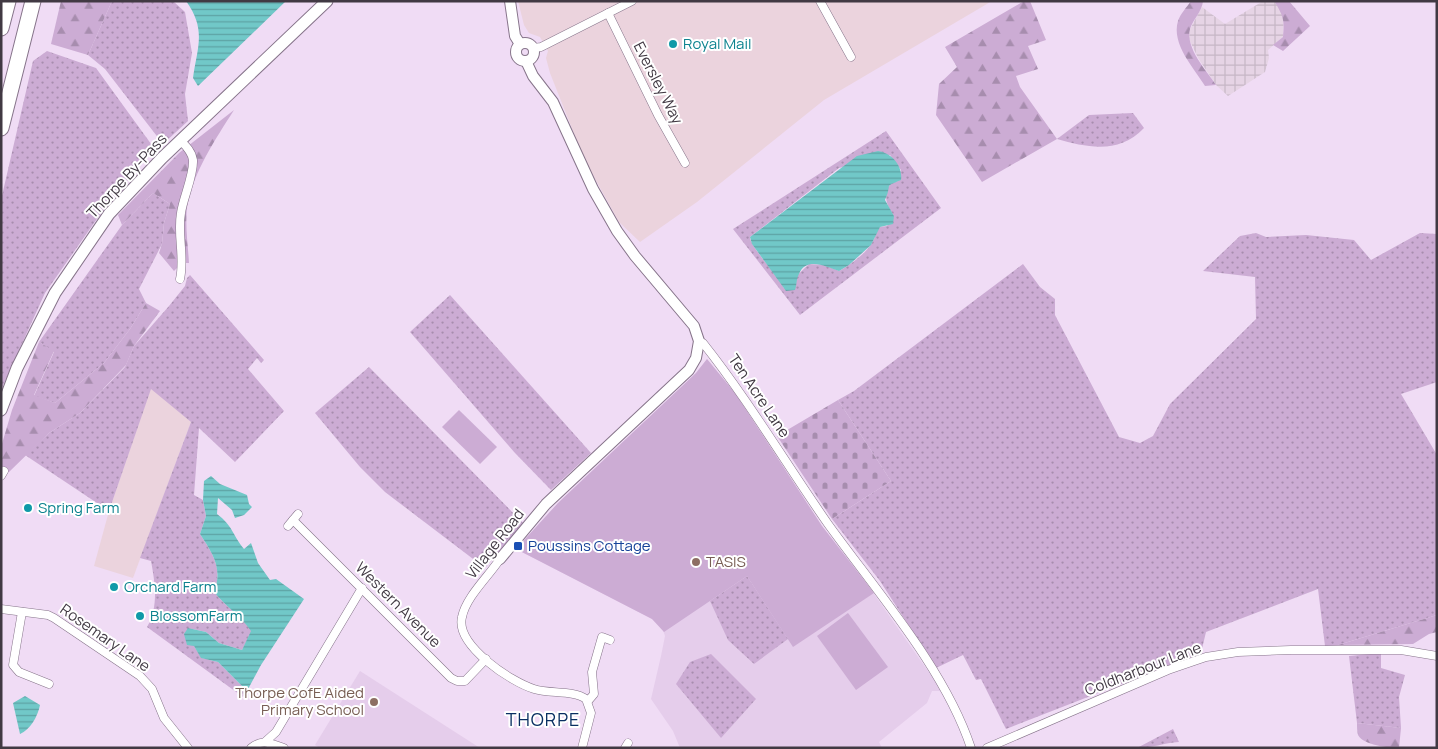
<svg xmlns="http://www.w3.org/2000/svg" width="1438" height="749" viewBox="0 0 1438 749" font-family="Manrope,sans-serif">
<defs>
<pattern id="industrial-grid" width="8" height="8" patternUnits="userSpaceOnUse" patternTransform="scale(1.25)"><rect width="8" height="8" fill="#e6d4e5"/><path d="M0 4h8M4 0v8" fill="none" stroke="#c6b7c6"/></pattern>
<pattern id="grass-dots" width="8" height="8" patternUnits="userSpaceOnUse" patternTransform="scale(1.25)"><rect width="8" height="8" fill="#ccacd4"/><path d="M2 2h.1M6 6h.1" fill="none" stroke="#a78dae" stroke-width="1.8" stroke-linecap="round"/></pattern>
<pattern id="forest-firs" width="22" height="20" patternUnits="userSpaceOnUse" patternTransform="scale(1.25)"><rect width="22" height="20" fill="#ccacd4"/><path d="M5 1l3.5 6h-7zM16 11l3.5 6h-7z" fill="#a78dae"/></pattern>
<pattern id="cemetery-stones" width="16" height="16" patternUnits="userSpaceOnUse" patternTransform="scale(1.25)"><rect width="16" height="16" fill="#ccacd4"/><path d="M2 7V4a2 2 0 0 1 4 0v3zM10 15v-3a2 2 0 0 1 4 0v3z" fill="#a78dae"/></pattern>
<pattern id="water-rules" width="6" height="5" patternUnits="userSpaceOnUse" patternTransform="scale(1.25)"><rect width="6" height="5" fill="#71c8c8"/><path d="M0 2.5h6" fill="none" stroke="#5ea3a4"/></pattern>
</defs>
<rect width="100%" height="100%" fill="#f0dcf5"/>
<g fill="#ebd3dd">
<polygon points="518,1 992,1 824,100 697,202 640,242 619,222 584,159 550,73 546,58 548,51 540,37 529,33 524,25"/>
<polygon points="151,388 191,422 133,578 94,566 109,511"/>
</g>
<polygon fill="url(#industrial-grid)" points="1263,1 1274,1 1284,15 1283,37 1268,50 1269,58 1265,72 1228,96 1216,85 1198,58 1189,39 1190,29 1202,7 1225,24"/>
<g fill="#e5cdeb">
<polygon points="707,359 735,393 822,526 860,574 942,691 932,691 927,703 879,742 882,748 680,748 673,731 651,699 661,656 665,636 662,627 652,619 516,549 558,503 696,373"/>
<polygon points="360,671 480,748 320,748 315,745"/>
</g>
<g fill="url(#grass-dots)" fill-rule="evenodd">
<polygon points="112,1 173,1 185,12 192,53 185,94 188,121 163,144 105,69 88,55"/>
<polygon points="47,51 96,68 154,148 99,216 45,293 1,390 1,200 33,61"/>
<path d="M1133,113L1144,128C1120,154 1088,148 1057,139L1089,115Z"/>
<path d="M886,131L941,208L800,315L733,229ZM890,155L901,170L898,181L892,182C882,193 886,205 894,216L887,226L880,227C875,232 876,236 873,241C867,253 850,265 839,271L825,265L809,264L784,288C778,275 750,247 750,237L839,168Z"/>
<polygon points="153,193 170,204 164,223 162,244 139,289 146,303 130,329 104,363 55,403 34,396 54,352 39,342 122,225"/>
<polygon points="1256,233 1266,237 1306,235 1354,240 1371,260 1420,233 1437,234 1437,382 1401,394 1437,455 1437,615 1338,645 1325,646 1318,589 1206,632 1201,653 1006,729 981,679 976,680 963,655 936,668 880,581 832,519 891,481 838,400 854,391 1023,264 1040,287 1055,299 1055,315 1119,437 1140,443 1153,436 1170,404 1256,319 1255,277 1203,271 1240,236"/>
<path d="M190,275L264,360L261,363L257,358L248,369L284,411L235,462L199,428L194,495L203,500L206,516L200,534C213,554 223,569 214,592C226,607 241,616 252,631L242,650L219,643L206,632L188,628L194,646L202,658L218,662L247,691L243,697L147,627C159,606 155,583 151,561L140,558L191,422L151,389L109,511L25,455L49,433L80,413L125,367L134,346L169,306L185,286L187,278Z"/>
<polygon points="450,295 591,453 551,490 515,453 410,332"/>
<polygon points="369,367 523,523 485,568 385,492 360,467 315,413"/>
<polygon points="747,576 788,639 754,664 728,640 710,601"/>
<polygon points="1381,653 1381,668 1405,675 1399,697 1401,728 1357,723 1349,656"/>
<polygon points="711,654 756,699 721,738 676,684 690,662"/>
<path d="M1173,729L1179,742C1164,743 1152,748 1137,748Z"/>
</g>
<g fill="url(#forest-firs)">
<polygon points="61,1 112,1 88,55 51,44"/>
<polygon points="1024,1 1030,1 1046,40 1028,46 1038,69 1016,76 1020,87 1057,139 982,182 936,115 939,84 957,67 945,47"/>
<path d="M1191,1H1203C1202,12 1193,19 1190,29C1185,48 1207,71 1216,85L1205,86C1194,68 1171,44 1178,21C1180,14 1187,7 1191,1Z"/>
<path d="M1274,1H1289L1310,26L1283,51L1273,45L1283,37C1285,20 1283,15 1274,1Z"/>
<path d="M234,110C215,140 193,172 187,208C185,226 188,245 189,263H182L174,271L159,253L162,244L164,223L170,204L153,193L122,225L118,215L179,153Z"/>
<polygon points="146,303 160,311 134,346 126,365 80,413 49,433 9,472 1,473 1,447 12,410 39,342 54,351 34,395 55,403 104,363 130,329"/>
<polygon points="1437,615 1437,632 1429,634 1413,644 1338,645"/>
<path d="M1357,723L1401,728L1399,748C1389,748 1363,745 1358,735C1357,732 1357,726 1357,723Z"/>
</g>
<polygon fill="url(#cemetery-stones)" points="838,400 891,481 832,519 777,436"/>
<g fill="#ccacd4">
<polygon points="707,359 735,393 822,526 874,593 793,647 747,576 664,632 652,619 516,549 558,503 696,373"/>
<polygon points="459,410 497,447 480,464 442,427"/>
<polygon points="848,613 888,667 856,690 817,636"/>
</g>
<g fill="url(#water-rules)">
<path d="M186,1H286L198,86L193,78C197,48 207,30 186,1Z"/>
<path d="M878,151C892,153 903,166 901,180C882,188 893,183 885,200L894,216L893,224L880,227L871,245L849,265L839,271C827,267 806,256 799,274C796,279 797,285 795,290L786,291L752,244L750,237L857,156Z"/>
<path d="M211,476L220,484L247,495L249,504L252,507L244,515L235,518L232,510L218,498L217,514C233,526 232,534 244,549L251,543L258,563L270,580L276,579L304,599L261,665L247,691L218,662L201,658L194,646L187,645L184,634L188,628L206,632L219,643L242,650L251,631C241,616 226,607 214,592C223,569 213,554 200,534L206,516L203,500L204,481Z"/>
<path d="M25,696L40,705C38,716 30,730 20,734L13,703Z"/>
</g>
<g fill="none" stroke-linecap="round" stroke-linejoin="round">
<g stroke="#86748a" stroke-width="9">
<g id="minor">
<polyline points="820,1 851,57"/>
<polyline points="608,13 658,115 685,163"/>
<polyline points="534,48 541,47 632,1"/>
<path d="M180,279C185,257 177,235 181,213C183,198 194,175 193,160C192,152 186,146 181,141"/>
<path d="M699,341L703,343C749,401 786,464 828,524C877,592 945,669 971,748"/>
<polyline points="1,476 4,471"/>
<polyline points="293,520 451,678 457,681 465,681 486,659"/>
<polyline points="288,526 298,514"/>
<path d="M500,559C488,577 466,597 462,617C455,645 511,682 534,689C550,694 573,690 586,699L591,713L582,748"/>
<polyline points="1,609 48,615 54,618 140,676 152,689 164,718 188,748"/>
<polyline points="22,612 13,665 19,672 49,684"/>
<polyline points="588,701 594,694 592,672 602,637 610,640"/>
<polyline points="266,741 276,732 362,588"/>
<path d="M251,748C263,738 271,744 284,748"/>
<polyline points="625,748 628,743"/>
<polyline points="987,748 1168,670 1206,657 1238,652 1291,650 1401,650 1437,656"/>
</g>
</g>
<g stroke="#86748a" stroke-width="12">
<g id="tertiary">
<polyline points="510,1 515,36 520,44"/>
<circle cx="525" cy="52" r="9"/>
<polyline points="500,559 546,504 689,370 696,358 699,341 694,326 635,256 617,231 593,189 553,102 533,76 526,61"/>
</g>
</g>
<g stroke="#86748a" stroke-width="13">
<polyline id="secondary" points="1,410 17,368 55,293 109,214 162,158 327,1"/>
</g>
<g stroke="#86748a" stroke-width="17">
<g id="motorway">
<polyline points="1,28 8,1"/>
<polyline points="1,128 33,1"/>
</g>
</g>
<use href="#minor" stroke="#fff" stroke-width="8"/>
<use href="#tertiary" stroke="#fff" stroke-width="10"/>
<use href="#secondary" stroke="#fff" stroke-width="11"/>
<use href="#motorway" stroke="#fff" stroke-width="15"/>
</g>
<g fill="#0f9aa8" stroke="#fff" stroke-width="2">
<circle cx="673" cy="44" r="5"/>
<circle cx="28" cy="508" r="5"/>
<circle cx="114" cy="587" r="5"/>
<circle cx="140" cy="616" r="5"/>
</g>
<rect fill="#1a4fb4" stroke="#fff" stroke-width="2" x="513" y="541" width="10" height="10" rx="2.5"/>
<g fill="#8d6e63" stroke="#fff" stroke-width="2">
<circle cx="696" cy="562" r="5"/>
<circle cx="374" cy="702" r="5"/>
</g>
<g text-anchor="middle" stroke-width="4" stroke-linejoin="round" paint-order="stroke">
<g font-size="15" fill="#0d838f" stroke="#fff" text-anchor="start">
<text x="683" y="49">Royal Mail</text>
<text x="38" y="513">Spring Farm</text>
<text x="124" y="592">Orchard Farm</text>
<text x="150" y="621">BlossomFarm</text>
</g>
<g font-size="15" fill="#413943" stroke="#fff">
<text transform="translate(658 83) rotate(63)" y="5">Eversley Way</text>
<text transform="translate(127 176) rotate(-47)" y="5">Thorpe By-Pass</text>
<text transform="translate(759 396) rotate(56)" y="5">Ten Acre Lane</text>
<text transform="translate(495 544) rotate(-52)" y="5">Village Road</text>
<text transform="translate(398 605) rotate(45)" y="5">Western Avenue</text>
<text transform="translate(105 638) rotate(35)" y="5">Rosemary Lane</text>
<text transform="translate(1143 669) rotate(-21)" y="5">Coldharbour Lane</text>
</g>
<g font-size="15" fill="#164399" stroke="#fff" text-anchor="start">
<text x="528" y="551">Poussins Cottage</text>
</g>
<g font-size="15" fill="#785e54" stroke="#fff" text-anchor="start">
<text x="706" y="567">TASIS</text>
<text x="364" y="698" text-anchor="end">Thorpe CofE Aided<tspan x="364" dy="17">Primary School</tspan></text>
</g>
<g font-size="18" letter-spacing="1" fill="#092f62" stroke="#fff">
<text x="543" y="726">THORPE</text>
</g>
</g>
<rect width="1438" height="749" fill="none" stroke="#413943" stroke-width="5"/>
</svg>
